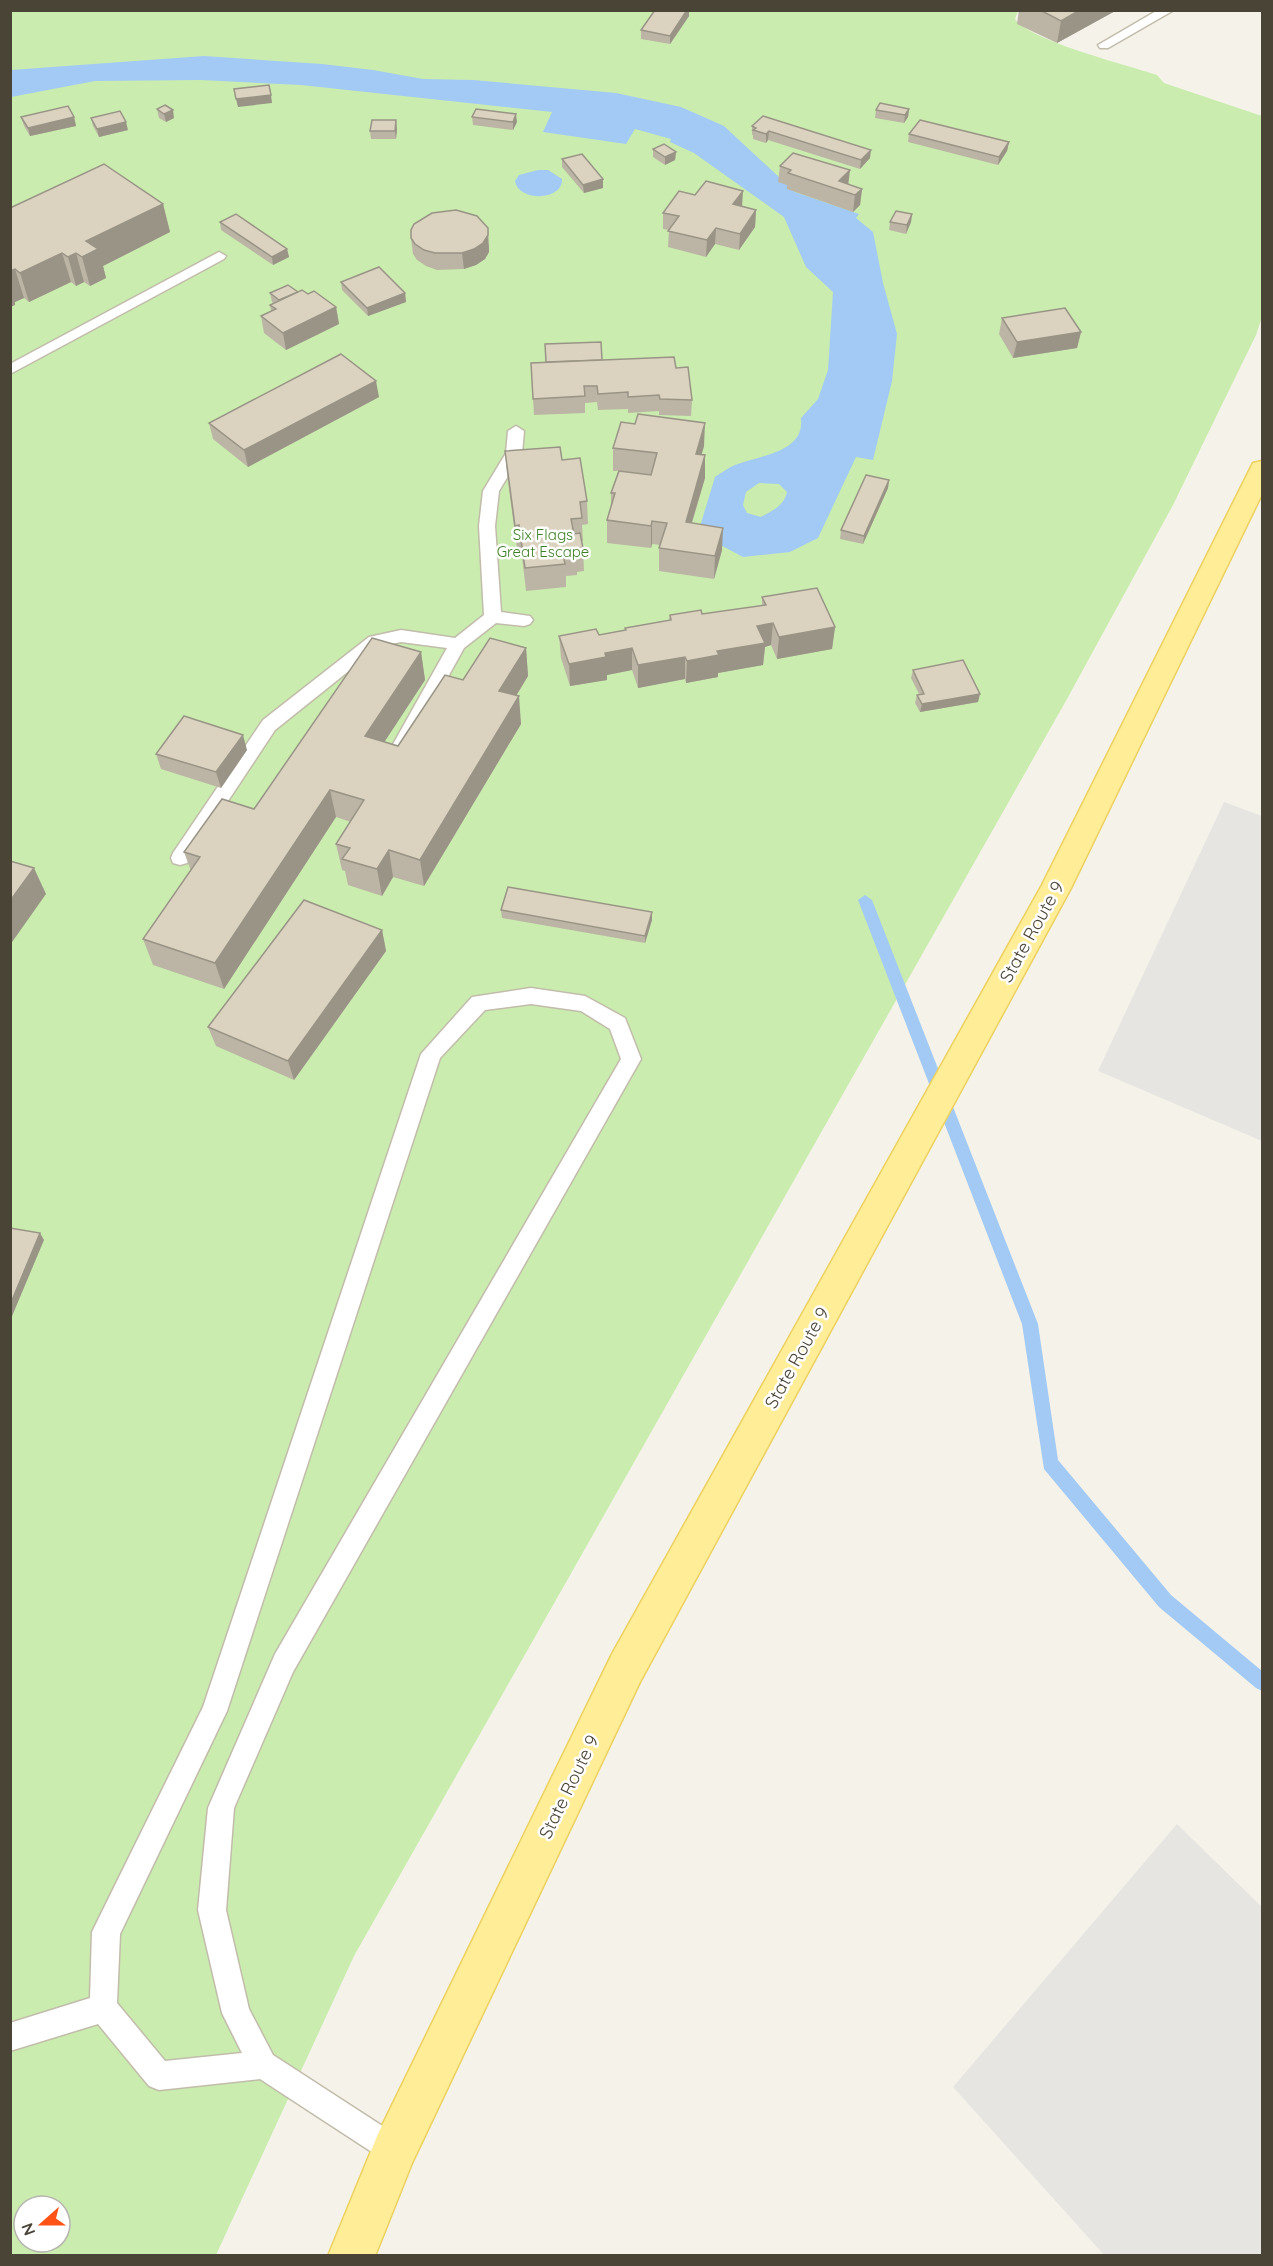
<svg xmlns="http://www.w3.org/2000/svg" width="1273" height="2266" viewBox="0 0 1273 2266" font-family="Quicksand,sans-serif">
<rect width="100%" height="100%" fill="#f5f3e9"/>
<path fill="#caecaf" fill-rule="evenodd" d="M11,11H1018L1015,19C1030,41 1127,65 1157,75L1164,83L1262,116V317L1256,335L1173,505L1067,699L354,1956L216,2255H11ZM24,2206H60V2242H24Z"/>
<g fill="#e7e5e1">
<polygon points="1224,802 1262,816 1262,1141 1098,1071"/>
<polygon points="1177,1824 1262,1907 1262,2255 1104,2255 953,2087"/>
</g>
<g fill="#a2caf5" fill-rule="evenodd">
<path d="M204,56L322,64L373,70L423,79L473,80L616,93L681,107L724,126L795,192L859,214L856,218L873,232L883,283L897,334L892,381L873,460L856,457L818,538L790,552L743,557L698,533L715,477C721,473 728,468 735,465C760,455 805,453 801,418L818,399L828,370L833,292L806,267L784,217L694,153L670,142L671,139L635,129L626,144L543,132L552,112L301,85L201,80L95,81L11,97V70ZM759,483L779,484L787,492C784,506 773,510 761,517L747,513L743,505L746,492Z"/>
<path d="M538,170H548L562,179C563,201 518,202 515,181L519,175Z"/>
</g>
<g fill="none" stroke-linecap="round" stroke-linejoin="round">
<polygon fill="#a2caf5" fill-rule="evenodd" points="865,895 872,900 1038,1324 1058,1460 1171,1595 1262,1671 1262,1691 1256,1688 1159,1607 1044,1469 1022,1324 858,900"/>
<g stroke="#c2bcab" stroke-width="3">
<g id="service">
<polygon points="1158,10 1174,10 1108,48 1100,48 1098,45"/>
<polygon points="219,252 226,256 224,259 10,374 10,364"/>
<polygon points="516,426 524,431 522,453 499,491 495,526 501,612 530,616 533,620 530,624 524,626 496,623 464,648 407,751 401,753 395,751 392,746 447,648 401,642 380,646 275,730 187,863 180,865 173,863 171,858 173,853 263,720 369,637 401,630 455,638 484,615 479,526 483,491 506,453 508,431"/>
<path d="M531,988L585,996L625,1018L641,1059L293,1672L234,1808L226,1910L249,2009L273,2055L404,2140L408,2150L404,2160L394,2164L384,2160L260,2079L159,2090L149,2086L98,2024L10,2051V2023L90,1998L92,1932L203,1707L421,1054L472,997ZM531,1004L581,1011L610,1029L621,1059L275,1654L208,1808L198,1910L222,2013L242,2053L165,2061L117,2003L120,1934L227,1711L440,1058L485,1010Z"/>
</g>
</g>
<g stroke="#ecd160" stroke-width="3">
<polygon id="primary" points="1262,461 1262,494 1071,888 640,1682 412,2163 375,2256 328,2256 378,2134 612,1654 1042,885 1253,463"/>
</g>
<use href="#service" fill="#fff" fill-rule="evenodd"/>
<use href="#primary" fill="#ffed98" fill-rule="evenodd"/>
</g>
<g fill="#bcb5a5">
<polygon points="655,10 689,10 689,16 670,44 641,39 641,30"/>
<polygon points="1019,10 1117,10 1057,43 1017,24"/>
<polygon points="157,109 174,118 166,122 159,118"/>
<polygon points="909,109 908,117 904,123 875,118 876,110"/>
<polygon points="21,117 74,117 76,126 30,136 24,126"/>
<polygon points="472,117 517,122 513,130 473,125"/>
<polygon points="91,118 128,130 99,137 93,126"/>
<polygon points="752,126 870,158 860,169 768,140 766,143 753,139 753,135 752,135"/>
<polygon points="397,129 396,139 371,139 370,131"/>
<polygon points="909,134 1009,142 1007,151 998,165 908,142"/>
<polygon points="653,149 676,152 675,160 665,165 653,157"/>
<polygon points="562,159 603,179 603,188 584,193 562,167"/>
<polygon points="780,166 862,189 860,205 853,212 787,189 787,185 778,182"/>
<polygon points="163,204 170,232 103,266 106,278 90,286 84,282 76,286 71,282 29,302 24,298 15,302 15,305 10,307 10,208"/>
<polygon points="742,207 756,210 755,227 739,250 715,244 706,257 668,247 669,230 663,229 663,213"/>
<polygon points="912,214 911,222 906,234 889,230 890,222"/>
<polygon points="220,222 287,249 289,257 273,265 221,230"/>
<polygon points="411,238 489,244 489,252 485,259 476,265 464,269 437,270 426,266 417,260 413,254"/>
<polygon points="341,282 405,293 406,302 368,316 342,290"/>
<polygon points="298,292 308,294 336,307 339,324 286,350 264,333 261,316 271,311 270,305 273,303 272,302 270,293"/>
<polygon points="1002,318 1081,332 1077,348 1013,358 999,334"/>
<polygon points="602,360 676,368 692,400 691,416 659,415 659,411 628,413 628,409 598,410 597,402 585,403 585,413 534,415 531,363"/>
<polygon points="379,397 248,467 213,439 209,423"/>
<polygon points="704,446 701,455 705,455 705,478 692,523 722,550 714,579 659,571 659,548 660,545 652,544 651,548 607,543 607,520 611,507 611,493 618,471 613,471 613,448"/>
<polygon points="505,451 562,460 587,501 588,524 582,525 583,541 581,541 583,548 584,571 577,572 577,575 566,576 566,587 526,591 521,548 517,549 507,474"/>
<polygon points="889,480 888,488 863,544 840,539 841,530"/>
<polygon points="762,597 835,627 832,649 777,659 771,645 765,647 763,665 718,673 718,677 686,683 685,679 638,688 632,670 607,675 607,680 570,686 561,658 559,636 599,635 625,630 625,628 669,620 670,615 702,614 762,606"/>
<polygon points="526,648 528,676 516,696 521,724 424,886 393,877 382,896 348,885 345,871 342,870 336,844 351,822 336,817 224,989 153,965 143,939 191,871 184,852 254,809 421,652 425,680 384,742 398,746 463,680"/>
<polygon points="913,670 978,702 920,712 915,703 917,695 919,694 911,678"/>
<polygon points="247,750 221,788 161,769 156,754"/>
<polygon points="501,910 652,920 645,943 502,918"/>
<polygon points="382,930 386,951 294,1080 216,1046 208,1027"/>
</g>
<g fill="#999486">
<polygon points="687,10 689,10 689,16 670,44 670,36"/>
<polygon points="1080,10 1117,10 1057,43 1061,21"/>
<polygon points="271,95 272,103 238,107 236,99"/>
<polygon points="909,109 908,117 904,123 905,115"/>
<polygon points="173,110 174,118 166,122 164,114"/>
<polygon points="516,114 517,122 513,130 513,122"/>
<polygon points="74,117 76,126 30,136 28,128"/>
<polygon points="396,120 397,129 396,139 395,131"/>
<polygon points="126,122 128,130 99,137 97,129"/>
<polygon points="769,131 768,140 766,143 766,134"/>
<polygon points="1009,142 1007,151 998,165 999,157"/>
<polygon points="871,150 870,158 860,169 861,160"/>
<polygon points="676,152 675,160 665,165 665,157"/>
<polygon points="850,170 848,187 839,181"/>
<polygon points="603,179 603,188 584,193 583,185"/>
<polygon points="862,189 860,205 853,212 855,195"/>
<polygon points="743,191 742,207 733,204"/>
<polygon points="163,204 170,232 103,266 106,278 90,286 82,257 86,241"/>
<polygon points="756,210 755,227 739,250 740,234"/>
<polygon points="912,214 911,222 906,234 907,225"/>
<polygon points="488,228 489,252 485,259 476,265 464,269 462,253"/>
<polygon points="716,228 715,244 706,257 707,240"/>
<polygon points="287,249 289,257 273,265 272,257"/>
<polygon points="62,253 71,282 29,302 20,273"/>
<polygon points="76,253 84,282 76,286 68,257"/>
<polygon points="15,269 24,298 15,302 15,305 10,307 10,271"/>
<polygon points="405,293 406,302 368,316 367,308"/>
<polygon points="336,307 339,324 286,350 283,333"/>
<polygon points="1081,332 1077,348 1013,358 1017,342"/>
<polygon points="376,381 379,397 248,467 244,450"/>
<polygon points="705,423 704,446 695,477 696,454"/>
<polygon points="705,455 705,478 685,545 686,522"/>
<polygon points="889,480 888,488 863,544 864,536"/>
<polygon points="652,521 652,544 651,548 651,526"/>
<polygon points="723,528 722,550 714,579 715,556"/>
<polygon points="773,623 771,645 765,647 763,665 718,673 718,677 686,683 687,661 757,626"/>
<polygon points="835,627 832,649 777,659 779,637"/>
<polygon points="526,648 528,676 502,719 499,691"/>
<polygon points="632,648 632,670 607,675 607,680 570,686 569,664 605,653"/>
<polygon points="421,652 425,680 370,764 365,736"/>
<polygon points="685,657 685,679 638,688 638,665"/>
<polygon points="980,694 978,702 920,712 922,704"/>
<polygon points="519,696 521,724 424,886 420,860"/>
<polygon points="243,735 247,750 221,788 216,772"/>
<polygon points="330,790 336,817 224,989 215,963"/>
<polygon points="389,850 393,877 382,896 377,869"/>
<polygon points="34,868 46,894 10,945 10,901"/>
<polygon points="652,912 652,920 645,943 645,936"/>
<polygon points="382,930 386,951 294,1080 288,1061"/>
<polygon points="40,1233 44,1240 10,1321 10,1305"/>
</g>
<g fill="#dbd3c0" stroke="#999486" stroke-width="1.5">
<polygon points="655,10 687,10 670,36 641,30"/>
<polygon points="1040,10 1080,10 1061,21"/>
<polygon points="269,85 271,95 236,99 234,89"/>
<polygon points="880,103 909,109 905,115 876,110"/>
<polygon points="165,105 173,110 164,114 157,109"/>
<polygon points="68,106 74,117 28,128 21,117"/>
<polygon points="476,109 516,114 513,122 472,117"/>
<polygon points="120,111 126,122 97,129 91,118"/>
<polygon points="763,116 871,150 861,160 769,131 766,134 753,130 756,128 752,126"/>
<polygon points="372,120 396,120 395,131 370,131"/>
<polygon points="920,120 1009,142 999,157 909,134"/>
<polygon points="664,144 676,152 665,157 653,149"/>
<polygon points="793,153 850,170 839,181 862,189 855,195 788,173 791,170 780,166"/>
<polygon points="582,154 603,179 583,185 562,159"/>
<polygon points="104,164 163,204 86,241 98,249 82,257 76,253 68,257 62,253 20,273 15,269 10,271 10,208"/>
<polygon points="706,181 743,191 733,204 756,210 740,234 716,228 707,240 668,231 679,216 663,213 679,191 695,195"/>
<polygon points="456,210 477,216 488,228 488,235 483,243 474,249 462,253 435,253 424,250 415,244 411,238 411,230 414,224 432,213"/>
<polygon points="896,211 912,214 907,225 890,222"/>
<polygon points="236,214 287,249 272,257 220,222"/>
<polygon points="379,267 405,293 367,308 341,282"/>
<polygon points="288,285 298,292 279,300 270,293"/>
<polygon points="302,290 308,294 314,291 336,307 283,333 261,316 276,309 270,305"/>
<polygon points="1065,308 1081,332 1017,342 1002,318"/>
<polygon points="601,342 602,360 546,362 545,344"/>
<polygon points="341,354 376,381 244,450 209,423"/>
<polygon points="674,357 676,368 688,367 692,400 660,399 659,395 628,397 628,392 598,394 597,386 584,386 585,396 533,399 531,363"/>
<polygon points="638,414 705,423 696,454 705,455 686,522 723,528 715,556 659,548 667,523 652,521 651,526 607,520 615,493 611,493 619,471 651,475 657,453 613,448 621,422 635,424"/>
<polygon points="560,447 562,460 580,458 587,501 580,502 582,518 571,519 574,534 580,533 583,548 576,549 576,553 563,554 565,564 525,568 519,525 515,526 505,451"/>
<polygon points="866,475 889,480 864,536 841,530"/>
<polygon points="817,588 835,627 779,637 773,623 757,626 765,643 717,651 719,655 687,661 685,657 638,665 632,648 605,653 606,657 569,664 559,636 596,629 599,635 626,630 625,628 671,620 670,615 701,610 702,614 766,605 762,597"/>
<polygon points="372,638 421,652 365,736 398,746 445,675 463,680 490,638 526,648 499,691 519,696 420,860 389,850 377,869 342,859 350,848 336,844 364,800 330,790 215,963 143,939 200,857 184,852 222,799 254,809"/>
<polygon points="963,660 980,694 922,704 917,695 924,694 913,670"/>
<polygon points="184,716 243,735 216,772 156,754"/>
<polygon points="10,861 34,868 10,901"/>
<polygon points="508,887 652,912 645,936 501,910"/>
<polygon points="304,900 382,930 288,1061 208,1027"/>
<polygon points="10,1228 40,1233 10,1305"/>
</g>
<g text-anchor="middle" stroke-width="5" stroke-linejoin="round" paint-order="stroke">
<g font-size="15" fill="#3e8025" stroke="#fff">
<text x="543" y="540">Six Flags<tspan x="543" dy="17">Great Escape</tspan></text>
</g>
<g font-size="18" fill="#4a4436" stroke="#fff">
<text transform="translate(1032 932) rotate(-61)" y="6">State Route 9</text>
<text transform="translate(797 1358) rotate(-61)" y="6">State Route 9</text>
<text transform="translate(569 1787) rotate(-64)" y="6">State Route 9</text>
</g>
</g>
<rect width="1273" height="2266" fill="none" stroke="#4a4436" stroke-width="24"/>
<g transform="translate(42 2224) rotate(249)"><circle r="28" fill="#ffffff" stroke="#b7b4af" stroke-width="1.5"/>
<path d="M0-4.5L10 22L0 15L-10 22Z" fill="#ff5216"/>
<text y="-9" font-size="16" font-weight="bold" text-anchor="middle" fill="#4a4436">N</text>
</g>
</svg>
